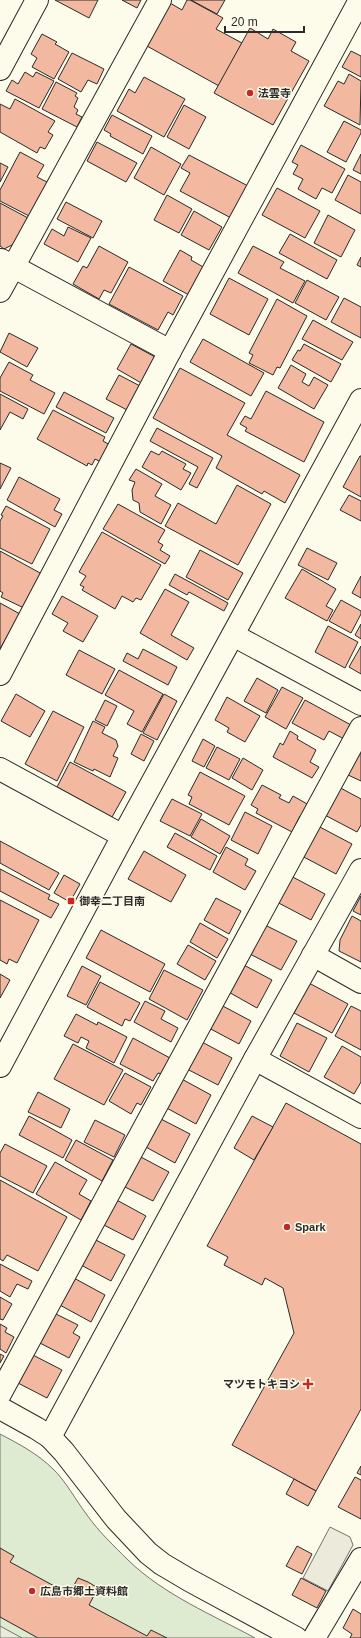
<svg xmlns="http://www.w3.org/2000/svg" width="361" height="1638" viewBox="0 0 361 1638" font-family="Helvetica,'Noto Sans JP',sans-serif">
<rect width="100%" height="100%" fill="#fdfbea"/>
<path fill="#deebd1" stroke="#74746e" d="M0,1434C19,1444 38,1454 53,1469C65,1480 77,1502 87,1515C99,1532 114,1546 128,1560C164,1595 213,1615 255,1638H0Z"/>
<g fill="#eceadb" stroke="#74746e">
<polygon points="330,1527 350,1537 353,1545 328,1591 303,1578"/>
<polygon points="0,1626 22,1638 0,1638"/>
</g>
<g fill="#f2b8a0" stroke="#2b2b2b">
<polygon points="55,0 98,0 89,18"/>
<polygon points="122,0 141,0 137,8"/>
<polygon points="187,0 190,0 223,18 216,29 242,43 219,86 147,46 170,3 182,10"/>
<polygon points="191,0 225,0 217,14"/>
<polygon points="250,28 268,39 273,29 296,42 291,51 309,61 273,125 214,93"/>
<polygon points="42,34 57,42 55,44 69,52 54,79 32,67 37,58 31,54"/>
<polygon points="351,51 361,56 361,77 342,67"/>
<polygon points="72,53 104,69 97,84 88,80 81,92 58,79"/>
<polygon points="25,72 33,77 36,72 54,81 39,108 6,91 12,80 18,84"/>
<polygon points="349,74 361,81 360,125 324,106 338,81 344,84"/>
<polygon points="144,77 185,99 164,137 117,111 129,89 135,93"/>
<polygon points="56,82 77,93 75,96 78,98 74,107 78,110 76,114 82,117 77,127 42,109"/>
<polygon points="15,99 55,121 48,132 53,135 45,149 40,147 37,153 0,132 0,104 10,109"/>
<polygon points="184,105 206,117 189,149 167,137"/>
<polygon points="112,115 152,136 143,154 110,136 111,134 104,130"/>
<polygon points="344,121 361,130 361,133 346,162 327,152"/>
<polygon points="97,142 137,163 126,182 87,161"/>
<polygon points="301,145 345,169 332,193 322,188 316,199 298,189 303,179 293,174 298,165 292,162"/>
<polygon points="151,147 181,164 164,195 134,178"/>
<polygon points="20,152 44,165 37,177 49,183 31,217 0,201 0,190"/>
<polygon points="361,154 361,174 353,170"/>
<polygon points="189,155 250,187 233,219 180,191 190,173 181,168"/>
<polygon points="0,163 8,167 0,182"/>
<polygon points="348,175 361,182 361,214 335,200"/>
<polygon points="277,188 320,211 305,238 262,215"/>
<polygon points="167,195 192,209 179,233 154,220"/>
<polygon points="66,202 102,221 93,238 57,219"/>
<polygon points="0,203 28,218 14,244 4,249 0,246"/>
<polygon points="194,211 222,227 209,250 181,235"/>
<polygon points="328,215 355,230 341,257 314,243"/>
<polygon points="68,227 91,238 78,262 44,244 52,229 64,236"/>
<polygon points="290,234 337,260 327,279 279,253"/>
<polygon points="99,246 128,262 111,293 104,290 99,299 73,284 83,266 87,268"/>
<polygon points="253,246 284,262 280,268 305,281 293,303 238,273"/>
<polygon points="180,250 192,257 191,260 205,268 189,295 163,281"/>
<polygon points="361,257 361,267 357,265"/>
<polygon points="129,267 183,296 173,315 168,312 158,330 109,304"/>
<polygon points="229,278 268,299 249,335 210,314"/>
<polygon points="307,280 339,297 326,320 295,303"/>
<polygon points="344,298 361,307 361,338 331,322"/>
<polygon points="277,299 307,316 280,368 277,367 273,375 249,363 253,355 249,353"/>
<polygon points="313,320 353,342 342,360 302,339"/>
<polygon points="9,333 38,348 27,367 0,352"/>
<polygon points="203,339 264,373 251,396 190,362"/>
<polygon points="131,344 157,358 143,384 117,369"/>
<polygon points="304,344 341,364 331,382 292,360 298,350 300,351"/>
<polygon points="9,362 33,375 30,380 55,393 44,414 0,391 0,378"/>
<polygon points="291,365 306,374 302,382 309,386 314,377 328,385 314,409 278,388"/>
<polygon points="180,368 245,403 227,435 300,475 285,503 264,491 262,494 216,468 222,456 153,418"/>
<polygon points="119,375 142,387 129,411 106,399"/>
<polygon points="266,391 324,422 304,462 245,431 247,428 240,424 245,416 251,419"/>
<polygon points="64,392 114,418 106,433 56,407"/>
<polygon points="0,394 28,409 23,419 10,412 0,430"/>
<polygon points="53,410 105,437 103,441 110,445 101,462 95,459 92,465 88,463 87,466 37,439"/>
<polygon points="157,428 213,458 197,488 189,484 198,467 150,441"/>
<polygon points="151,451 159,455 162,451 186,464 183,469 191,473 181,490 142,467"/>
<polygon points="360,456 361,456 361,497 343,487"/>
<polygon points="0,463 11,468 0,489"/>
<polygon points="136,469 162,484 155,496 171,505 161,524 140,512 139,503 133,500 132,490 135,482 129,480"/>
<polygon points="19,477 60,499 54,510 62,514 55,527 7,500"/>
<polygon points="237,485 271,504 238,565 165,526 178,503 216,524"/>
<polygon points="349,495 361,501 361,521 340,510"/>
<polygon points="118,504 165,530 158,542 163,545 160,550 170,556 165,564 103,529"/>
<polygon points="6,506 50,529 32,564 0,548 0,521 3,516 1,515"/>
<polygon points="102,532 161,565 141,600 136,598 133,602 122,596 115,609 82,590 84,587 80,585 86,576 79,572"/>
<polygon points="307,548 337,563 328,580 298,565"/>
<polygon points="200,550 243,573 228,600 186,577"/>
<polygon points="0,551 42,574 24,608 1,597 3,593 0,591"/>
<polygon points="302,569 336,589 326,606 333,610 327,621 285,598"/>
<polygon points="175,574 228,603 224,611 189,592 187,595 169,585"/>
<polygon points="361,576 361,598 352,593"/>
<polygon points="165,589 189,602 171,635 194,648 187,660 140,633"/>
<polygon points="62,596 98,616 83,642 63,631 68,623 52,614"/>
<polygon points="341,600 361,611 361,614 351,633 329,621"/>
<polygon points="0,603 20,614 0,649"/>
<polygon points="361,624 361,639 355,635"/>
<polygon points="328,626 358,642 345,668 315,652"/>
<polygon points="361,646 361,674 349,667"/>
<polygon points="143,649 177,667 168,685 123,661 127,653 138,659"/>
<polygon points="79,650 115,669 102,694 66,675"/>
<polygon points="119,670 163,694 142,732 127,724 134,711 105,695"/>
<polygon points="257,678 278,690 266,713 244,701"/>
<polygon points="282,687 303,698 286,729 265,717"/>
<polygon points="16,694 45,711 30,737 1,721"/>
<polygon points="164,694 177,701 157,740 143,733"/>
<polygon points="227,697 260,716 245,742 227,732 229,728 215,720"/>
<polygon points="105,700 117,706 107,726 95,720"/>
<polygon points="305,700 351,725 344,739 329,731 324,740 292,723"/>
<polygon points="53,711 84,727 57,781 25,764"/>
<polygon points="93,721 105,727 102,733 116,740 118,746 113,756 118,758 110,777 94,769 93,771 74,762"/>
<polygon points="290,731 298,736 297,739 316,750 310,762 319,767 312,778 273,757 280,743 283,745"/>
<polygon points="141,734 154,741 144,761 131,754"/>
<polygon points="203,739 215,746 204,767 192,761"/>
<polygon points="361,743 361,781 346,774"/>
<polygon points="217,747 240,759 229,780 206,768"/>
<polygon points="243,758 263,770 252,790 232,778"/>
<polygon points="70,762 126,792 112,817 57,787"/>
<polygon points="200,772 245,796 229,825 189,804 192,797 188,795"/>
<polygon points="262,785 281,795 279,798 289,803 293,796 309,805 302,817 300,816 292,832 256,813 258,809 251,805"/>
<polygon points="335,785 361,799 361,825 357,832 321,813"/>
<polygon points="172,799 202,814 190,836 160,821"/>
<polygon points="245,812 272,826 258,854 231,840"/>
<polygon points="201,819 230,836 220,854 191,837"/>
<polygon points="316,825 352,844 336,874 300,855"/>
<polygon points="175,833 217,856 210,870 167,847"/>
<polygon points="0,841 59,873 49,890 0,863"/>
<polygon points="226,847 248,859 245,865 256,871 245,890 213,872"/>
<polygon points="144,851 186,875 171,902 128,879"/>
<polygon points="0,869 50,895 48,899 59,904 51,918 0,891"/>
<polygon points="287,874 325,894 311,920 273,900"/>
<polygon points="64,875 80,884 70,902 54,893"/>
<polygon points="361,896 361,915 353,911"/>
<polygon points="216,898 241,911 229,934 204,920"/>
<polygon points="0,900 39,920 17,963 9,959 7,964 0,960"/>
<polygon points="352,916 361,921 361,962 339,951 340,940"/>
<polygon points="200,923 228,939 217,958 190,942"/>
<polygon points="263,924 297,941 281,970 248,953"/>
<polygon points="101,930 165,964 150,992 86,958"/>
<polygon points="188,945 216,961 205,980 177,964"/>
<polygon points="240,963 272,980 257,1008 225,990"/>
<polygon points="82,966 101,976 86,1005 67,996"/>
<polygon points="164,970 203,990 187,1020 149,999"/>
<polygon points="0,974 10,980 0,998"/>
<polygon points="100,982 140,1003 130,1021 125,1019 122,1026 87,1007"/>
<polygon points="309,983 348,1004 332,1033 294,1013"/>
<polygon points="145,1001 165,1011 161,1019 178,1028 171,1042 134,1022"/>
<polygon points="219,1004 251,1021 239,1044 207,1027"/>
<polygon points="351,1006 361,1011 361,1050 335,1036"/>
<polygon points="76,1014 97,1025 98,1022 127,1037 114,1063 86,1048 89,1041 81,1037 78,1043 64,1036"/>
<polygon points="297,1023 327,1038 309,1072 280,1056"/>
<polygon points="133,1038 170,1058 162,1074 158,1073 153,1081 120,1064"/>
<polygon points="200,1041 232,1058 218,1085 185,1068"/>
<polygon points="73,1044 123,1070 104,1105 54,1079"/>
<polygon points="342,1046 361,1057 361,1082 354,1094 324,1077"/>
<polygon points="125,1073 151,1087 141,1105 137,1103 131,1114 109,1101"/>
<polygon points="178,1077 211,1095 196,1124 163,1106"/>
<polygon points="38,1092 70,1109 61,1128 28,1112"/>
<polygon points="286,1103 361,1144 361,1409 316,1491 232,1445 294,1333 283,1288 265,1278 262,1285 224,1265 228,1257 207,1246"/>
<polygon points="29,1116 72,1140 63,1158 19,1135"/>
<polygon points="252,1116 273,1127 254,1160 234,1148"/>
<polygon points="159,1118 190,1134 175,1163 144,1146"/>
<polygon points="95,1120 125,1135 114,1157 84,1142"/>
<polygon points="76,1140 113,1160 102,1181 65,1160"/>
<polygon points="5,1144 47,1166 33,1193 0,1176 0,1153"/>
<polygon points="139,1156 169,1172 153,1201 123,1186"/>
<polygon points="55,1162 87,1180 79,1194 91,1201 81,1220 36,1194"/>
<polygon points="0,1180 67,1217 38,1271 7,1255 3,1261 0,1259"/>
<polygon points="113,1198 146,1216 133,1240 100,1223"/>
<polygon points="92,1238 125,1255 111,1281 79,1264"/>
<polygon points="0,1264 32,1281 28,1289 17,1284 10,1297 0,1291"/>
<polygon points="72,1277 105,1295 91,1322 58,1304"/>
<polygon points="0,1297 12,1304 3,1320 0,1319"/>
<polygon points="54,1313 78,1325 73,1333 80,1337 69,1358 38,1342"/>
<polygon points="0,1324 7,1328 5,1332 14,1337 6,1353 0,1349"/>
<polygon points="0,1354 4,1356 0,1363"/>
<polygon points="31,1354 62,1370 47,1398 16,1382"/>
<polygon points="361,1466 361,1475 357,1473"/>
<polygon points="355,1477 361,1480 361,1519 338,1507"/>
<polygon points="294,1479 316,1491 308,1506 286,1494"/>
<polygon points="297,1546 312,1554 302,1574 286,1566"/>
<polygon points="0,1548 14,1556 10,1562 69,1594 78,1578 88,1582 98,1588 89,1605 147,1636 151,1630 167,1638 38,1638 0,1617"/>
<polygon points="301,1578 326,1591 317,1608 292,1595"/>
<polygon points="353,1609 361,1614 361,1638 350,1638 352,1634 343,1628"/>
</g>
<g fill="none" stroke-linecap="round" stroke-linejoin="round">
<g stroke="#2b2b2b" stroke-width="24">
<g id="street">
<polyline points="0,69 37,0"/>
<polyline points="1,260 170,351"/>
<polyline points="0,291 160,0"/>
<polyline points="233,635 361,704"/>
<polyline points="0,674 170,351 360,0"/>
<polyline points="0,769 123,836"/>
<polyline points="313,955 361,982"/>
<polyline points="255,1059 361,1117"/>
<polyline points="0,1394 361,728"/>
<polyline points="50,1437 255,1059 361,870"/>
<polyline points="314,1638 361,1559"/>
</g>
</g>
<g stroke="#2b2b2b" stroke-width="24">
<g id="secondary">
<polyline points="0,1066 123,836 361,400"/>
<polyline points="0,1408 36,1428 50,1437 64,1452 116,1519 148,1553 162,1564 189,1580 296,1638"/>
</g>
</g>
<use href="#street" stroke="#fdfbea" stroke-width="22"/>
<use href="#secondary" stroke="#fdfbea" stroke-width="22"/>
</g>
<g fill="#c62828" stroke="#fdfbea" stroke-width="1.5">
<circle cx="250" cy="93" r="4"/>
<rect x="67" y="897" width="8" height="8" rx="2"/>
<circle cx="287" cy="1227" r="4"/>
<path d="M306 1378h4v4h4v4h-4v4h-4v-4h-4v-4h4z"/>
<circle cx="32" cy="1591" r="4"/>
</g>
<g text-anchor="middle" stroke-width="3" stroke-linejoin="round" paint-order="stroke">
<g font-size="11" font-weight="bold" fill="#2b2b2b" stroke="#fdfbea" text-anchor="start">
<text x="258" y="97">法雲寺</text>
<text x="79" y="905">御幸二丁目南</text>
<text x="295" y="1231">Spark</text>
<text x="300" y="1388" text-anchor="end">マツモトキヨシ</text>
<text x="40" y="1595">広島市郷土資料館</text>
</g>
</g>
<path d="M225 26v6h79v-6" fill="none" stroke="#2b2b2b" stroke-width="2"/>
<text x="231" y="26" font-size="12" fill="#2b2b2b" stroke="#fdfbea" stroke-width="3" paint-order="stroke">20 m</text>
</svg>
